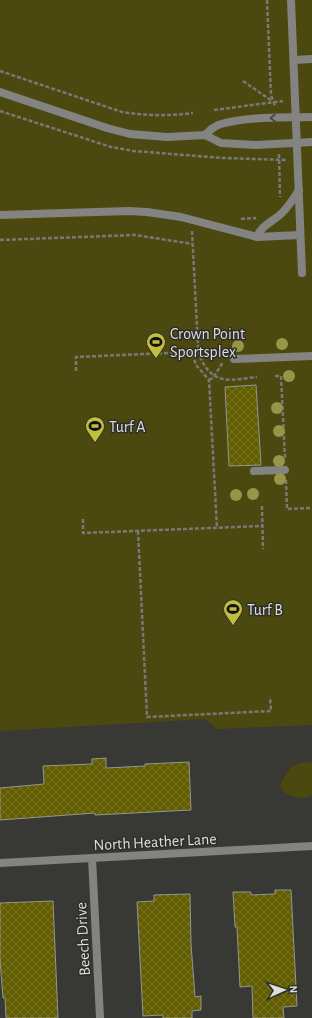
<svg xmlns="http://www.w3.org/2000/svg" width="312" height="1018" viewBox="0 0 312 1018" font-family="'Alegreya Sans',sans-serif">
<defs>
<pattern id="building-cross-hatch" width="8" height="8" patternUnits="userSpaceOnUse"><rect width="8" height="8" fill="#615d00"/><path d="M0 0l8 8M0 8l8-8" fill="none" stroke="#777425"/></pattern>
</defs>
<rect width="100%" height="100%" fill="#383835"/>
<g fill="#4c4910">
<polygon points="0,0 312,0 312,725 217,729 205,719 0,731"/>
<path d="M312,762V795C302,801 287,797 280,787C280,783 283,780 285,776C293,763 297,763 312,762Z"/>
</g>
<g fill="url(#building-cross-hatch)" stroke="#969692">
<polygon points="256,385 261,465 229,466 225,387"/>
<polygon points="106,758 106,768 145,766 145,764 189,762 191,810 95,815 95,813 0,820 0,788 44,784 43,766 92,764 92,759"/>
<polygon points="275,890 291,890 297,1006 283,1007 284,1018 253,1018 252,986 240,987 237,927 235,927 233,892 251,892 251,895 275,894"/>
<polygon points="190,894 191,944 195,997 201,996 201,1010 192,1011 192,1018 163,1018 163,1015 143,1016 137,902 154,901 154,895"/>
<polygon points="53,901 58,1018 6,1018 5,998 3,998 0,960 0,903"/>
</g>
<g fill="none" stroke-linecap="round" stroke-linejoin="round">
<g stroke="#787875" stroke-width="2.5" stroke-dasharray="4 2" stroke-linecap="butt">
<polyline points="267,0 271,95 275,106"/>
<path d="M0,71L122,112C147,116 169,116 193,113"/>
<polyline points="243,81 272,101"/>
<polyline points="214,110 283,101"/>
<polyline points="0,111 111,147 134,151 222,158 286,160"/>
<polyline points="279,154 280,197"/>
<polyline points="241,219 256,218"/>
<path d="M192,231L198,346C199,360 208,376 223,379C233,381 246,378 257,377"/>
<polyline points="0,240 135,235 193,244"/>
<polyline points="76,371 76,357 192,352 196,365 209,380 217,528"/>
<polyline points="275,376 281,376 285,459"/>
<polyline points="209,380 213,378 223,362"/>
<polyline points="286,480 287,509 312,508"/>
<polyline points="262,506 263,549"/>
<polyline points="83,519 83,533 262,526"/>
<polyline points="138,531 147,717 271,711 270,697"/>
</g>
<g stroke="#838381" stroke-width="8">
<polyline points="291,0 302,273"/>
<polyline points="294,60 312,59"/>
<polyline points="0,92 107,128 130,134 167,137 205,135 221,143 255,145 312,142"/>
<path d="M205,135C210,130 214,126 221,124C250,116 282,118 312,117"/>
<polyline points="0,215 129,211 147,212 181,217 257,237 300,235"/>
<path d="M257,237C261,225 274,221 282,213C289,206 294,198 299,190"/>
<polyline points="234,359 312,356"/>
<polyline points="254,471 285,470"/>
</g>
<g stroke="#838381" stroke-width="8">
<polyline points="92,858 100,1018"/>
<polyline points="0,863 312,846"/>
</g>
</g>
<g fill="#989448">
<circle cx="282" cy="344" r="6"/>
<circle cx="238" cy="346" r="6"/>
<circle cx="289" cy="376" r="6"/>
<circle cx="277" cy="408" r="6"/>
<circle cx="279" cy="431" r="6"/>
<circle cx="279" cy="461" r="6"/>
<circle cx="280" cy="479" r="6"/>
<circle cx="253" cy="494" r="6"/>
<circle cx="236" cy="495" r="6"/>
</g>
<defs><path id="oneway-chevron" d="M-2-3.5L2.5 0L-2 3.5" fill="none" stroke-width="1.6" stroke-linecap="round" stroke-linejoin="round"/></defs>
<use stroke="#434340" href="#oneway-chevron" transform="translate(273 118) rotate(178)"/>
<defs>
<g id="stadium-pin" transform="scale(1)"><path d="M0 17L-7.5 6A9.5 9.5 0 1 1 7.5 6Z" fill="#c3bd3e" stroke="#2e2e2a"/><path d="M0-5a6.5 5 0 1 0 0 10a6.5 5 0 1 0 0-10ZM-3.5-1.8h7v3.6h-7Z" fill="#111"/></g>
</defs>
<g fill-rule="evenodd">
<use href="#stadium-pin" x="156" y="342"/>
<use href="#stadium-pin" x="95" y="426"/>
<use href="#stadium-pin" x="233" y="609"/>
</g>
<g text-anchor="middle" stroke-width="3" stroke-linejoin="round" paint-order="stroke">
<g font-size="16" fill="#dededc" stroke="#2e2e2a" text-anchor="start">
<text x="170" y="339">Crown Point<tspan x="170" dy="18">Sportsplex</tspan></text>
<text x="109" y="432">Turf A</text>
<text x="247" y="615">Turf B</text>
</g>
<g font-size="16" fill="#dededc" stroke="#2e2e2a">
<text transform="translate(155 841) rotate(-3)" y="6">North Heather Lane</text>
<text transform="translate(82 939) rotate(-93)" y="6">Beech Drive</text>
</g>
</g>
<g transform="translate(284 990) rotate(87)" stroke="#2e2e2a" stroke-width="3" paint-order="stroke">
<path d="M0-3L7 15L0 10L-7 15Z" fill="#dededc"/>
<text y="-6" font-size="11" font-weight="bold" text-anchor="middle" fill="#dededc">N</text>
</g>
</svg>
